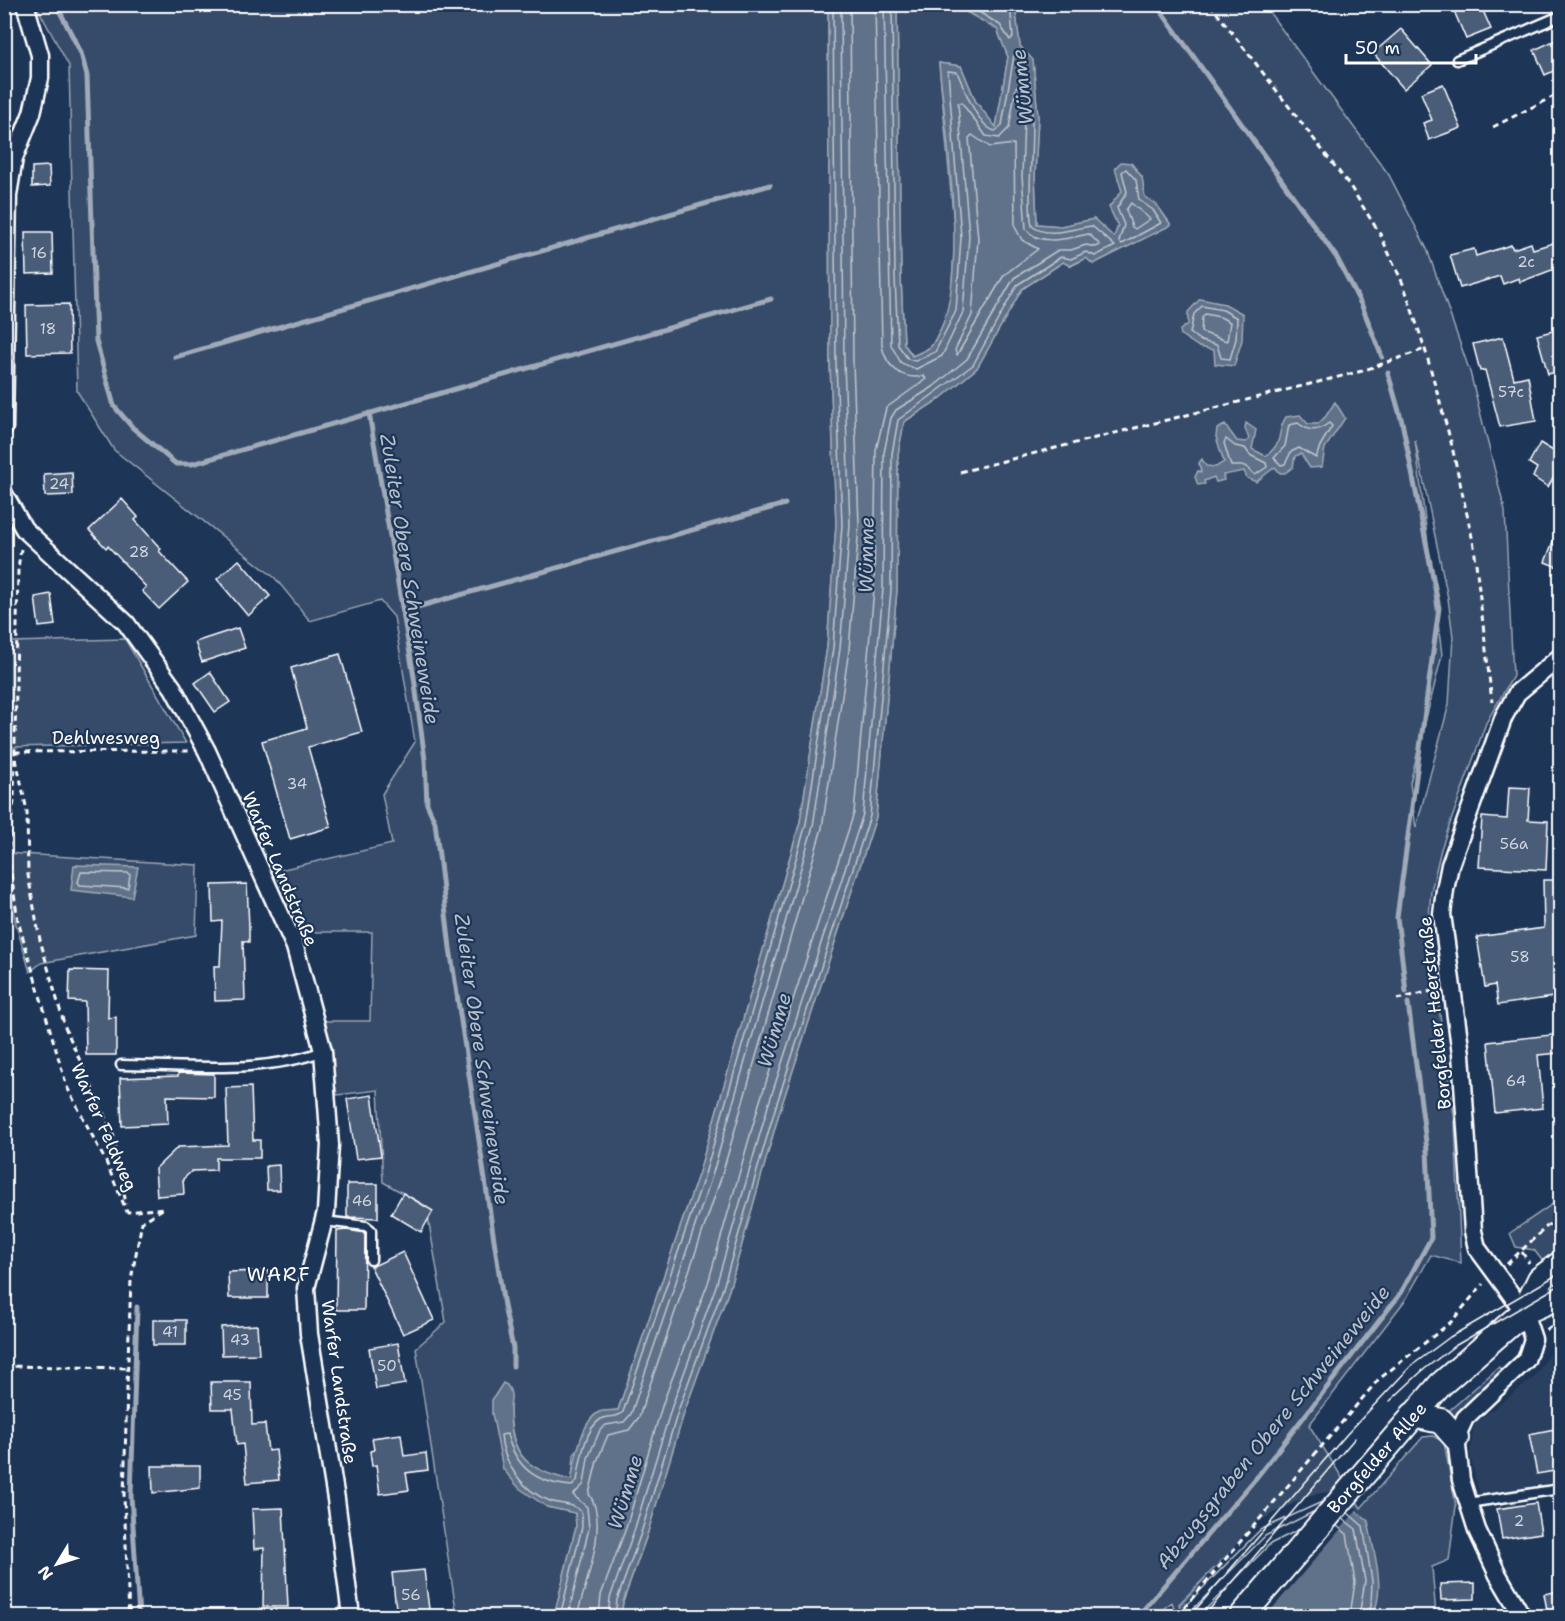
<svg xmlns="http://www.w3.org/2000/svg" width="1565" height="1621" viewBox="0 0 1565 1621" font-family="'Shantell Sans',sans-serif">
<rect width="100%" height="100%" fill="#1d3557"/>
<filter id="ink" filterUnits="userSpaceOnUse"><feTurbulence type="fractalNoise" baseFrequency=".0167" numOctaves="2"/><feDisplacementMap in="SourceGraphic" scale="12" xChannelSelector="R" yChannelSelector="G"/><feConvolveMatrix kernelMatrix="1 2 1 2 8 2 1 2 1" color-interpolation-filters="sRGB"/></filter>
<g filter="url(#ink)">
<polygon fill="#2a4161" points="1560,1337 1560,1481 1480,1495 1470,1455 1474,1424 1534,1378"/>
<g fill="#364b69" stroke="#9aa5b4" stroke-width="1.5" fill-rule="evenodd">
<path d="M36,5H828L830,362L836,525L827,647L800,822L699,1172L618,1410L599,1412L574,1455L572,1481C525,1470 510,1455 510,1406L492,1413L547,1507L575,1513L576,1526L554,1616H457L416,1348L446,1322L426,1206L383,1182L378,1090L337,1095L323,1021H370L372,932H300L275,871L392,844L382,794L415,742L394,617L380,601L310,621L275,578L114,450L77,391L69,66Z"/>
<polygon points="897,5 954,5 997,29 1008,57 996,128 976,102 961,66 939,63 955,237 950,311 931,347 913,356 904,344 901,278"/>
<path d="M1015,5H1264L1389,175L1427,249L1470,372L1505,511L1513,676L1486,723L1441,849L1431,891L1428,929L1455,1122L1461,1263L1431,1255L1406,1299L1309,1425L1361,1508L1423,1437L1433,1436L1444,1442L1456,1506L1449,1560L1432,1567L1436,1616H1177L1172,1602L1154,1616H621L623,1602L647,1535L685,1410L729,1290L780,1110L876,817L897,590L898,454L904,422L941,398L977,368L1022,289L1063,262L1071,266L1087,258L1093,264L1171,225L1157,205L1144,197L1142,177L1131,163L1115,168L1122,191L1110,207L1118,226L1114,238L1094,219L1061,226L1037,224L1035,176L1038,117L1033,61L1020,46ZM1415,440L1448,598L1453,637L1449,704L1416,828L1410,783L1442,655Z"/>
<polygon points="125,639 186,743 11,747 11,642"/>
<polygon points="5,853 198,865 196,935 41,963 30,972 15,921"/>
<polygon points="1560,1199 1560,1254 1545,1264 1534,1250 1516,1247 1510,1233"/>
<polygon points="1499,1367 1503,1371 1454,1424 1443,1416"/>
</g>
<g fill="#617289" stroke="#a0aab8" stroke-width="1.5">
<path d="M828,5H897L901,278L904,344L912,356C918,353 929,350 932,345C973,291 945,131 939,63L961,66L976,102L996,127L1008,57L997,29L954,5H1015L1020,46L1033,60L1038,117L1035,176L1037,224L1061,226L1094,219L1114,237L1118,226L1109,207L1122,191L1115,168L1121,162L1131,163L1142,177L1145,197L1157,205L1171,225L1093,264L1086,258L1070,266L1063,262L1022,289L977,368L941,398L904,422L898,454L897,590L876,817L780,1110L729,1290L685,1410L647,1535L623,1602L621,1616H554L576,1526L575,1513L547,1507L519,1488L503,1469L492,1413V1400L503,1383L507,1385C514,1394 510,1401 510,1411C510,1458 530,1471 571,1480C575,1463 580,1422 599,1412C604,1410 613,1411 618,1410L699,1172L800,822L827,647L836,525L830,362Z"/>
<polygon points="1200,299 1225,304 1243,314 1242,340 1234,366 1215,364 1214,350 1199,347 1181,335 1180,330 1188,324 1188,312"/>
<path d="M1335,402L1345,418L1325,448L1322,467L1310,468L1301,454L1295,456L1293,467L1285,473H1280L1275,467L1256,482L1247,478L1244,471L1223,475L1224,480L1216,482L1214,477L1204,481L1205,484L1198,485L1195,477L1198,471L1201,472L1199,463L1202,459L1206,466L1216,467L1224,462L1216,437L1217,429L1225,425L1237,441L1246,442L1249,439L1245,428L1246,423L1256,430L1252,449L1266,456C1286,440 1275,434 1286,417L1300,415L1308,424H1318L1326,416Z"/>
<polygon points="74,865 138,867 132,897 71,890"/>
<path d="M1333,1494L1368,1521C1373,1550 1387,1590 1372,1616H1182L1179,1604L1257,1525Z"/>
</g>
<polygon fill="#1d3557" points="1334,1491 1358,1509 1266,1616 1179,1616 1177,1611 1255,1523 1310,1495"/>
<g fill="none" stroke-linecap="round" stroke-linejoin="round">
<g stroke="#c0c7d0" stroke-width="1.5">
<polyline points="966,4 1000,25 1010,40 1013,37 1010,4"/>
<polygon points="972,135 990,147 1014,144 1015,227 1022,240 1038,249 1004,275 957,355 955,350 972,315 978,239 969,138"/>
<polygon points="1126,169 1136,180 1139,200 1153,210 1161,223 1122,244 1119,241 1124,225 1117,208 1127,192 1122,172"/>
<polygon points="1131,203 1150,219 1135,229 1132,227 1126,210"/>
<polygon points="1202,306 1223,310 1237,318 1236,339 1230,359 1221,358 1217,345 1201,341 1190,333 1194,314"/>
<polygon points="1205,314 1220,317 1230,322 1227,341 1201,332 1202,318"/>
<path d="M1298,423C1309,432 1317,432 1329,423L1332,426L1320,446L1316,458L1299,448L1291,452L1285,464L1281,465L1274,458L1285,446L1289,425Z"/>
<polygon points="1226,439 1235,446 1245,448 1250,455 1266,463 1267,467 1255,475 1246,466 1231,466 1224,443"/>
<polygon points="81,872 128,873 130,875 128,888 80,885 78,882"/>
<polyline points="1348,1513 1363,1526 1372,1581 1371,1606 1367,1616"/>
<polyline points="1343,1519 1356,1529 1365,1581 1359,1616"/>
<polyline points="1337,1526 1347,1534 1355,1582 1350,1616"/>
<path d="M560,1616L582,1527L581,1512C575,1503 560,1505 550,1501C522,1491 503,1463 501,1435L507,1434C516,1468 536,1483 572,1486L577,1481C580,1464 584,1429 601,1419C608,1415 617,1419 623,1412L705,1174L806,824L833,648L842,525L836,362L833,4"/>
<polyline points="568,1616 589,1528 587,1507 573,1495 584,1484 588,1458 600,1430 606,1425 624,1422 631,1414 712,1176 813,826 840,649 850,525 844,362 841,4"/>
<path d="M577,1616C585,1583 610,1523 589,1494L597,1461L608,1435L629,1430L639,1417L721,1178L822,828L849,650L859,525L853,362L850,4"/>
<path d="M599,1616L601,1595L626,1528L663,1403L708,1283L759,1104L854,813L874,589L876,450L886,408L926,379L924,376C903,381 886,367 882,346L875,4"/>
<path d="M608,1616L610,1598L634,1531L672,1406L716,1286L768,1106L863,814L883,589L884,453L891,418L896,410L933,387L967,359L1014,278L1058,250H1071L1086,245L1096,247L1100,245L1089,234C1071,237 1040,248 1026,229L1022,176L1024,117L1021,86L1016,87L1009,128L999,138L986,136L962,103H958L969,236L963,312L942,356L916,369L901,363L891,345L884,4"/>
<path d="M615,1616L617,1600L641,1533L679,1408L723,1288L775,1109L870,816L891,590L892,454L898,420L973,365L1017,285L1061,257L1071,259L1086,252L1095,256L1115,246L1092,226C1075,228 1047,239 1032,226C1024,185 1044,81 1019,54L1014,55L1002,125L996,131C978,129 964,87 957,72L948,71L961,237L956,311L935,352L915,361L908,359L898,345L895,278L892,4"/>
<polyline points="1187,1616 1186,1605 1260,1530 1322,1502"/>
<polyline points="1195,1616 1195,1607 1265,1536 1313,1512"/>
<polyline points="1204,1616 1205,1610 1270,1544 1298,1530"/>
</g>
<g stroke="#a0aab8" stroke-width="5">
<polyline points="56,4 81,53 87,76 96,341 114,406 133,428 176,464 192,464 771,299"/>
<polyline points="1156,4 1337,258 1362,306 1382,357"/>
<polyline points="175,357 770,185"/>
<polyline points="1388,373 1402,422 1439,608 1397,917 1406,992"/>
<polyline points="369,413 414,677 425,760 427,804 435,822 450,948 504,1306 513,1348 513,1366"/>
<polyline points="403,611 785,504"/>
<polyline points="137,1307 131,1496 139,1616"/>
<polyline points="1138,1616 1256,1478 1401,1293 1431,1238 1427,1150 1408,1003"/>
</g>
</g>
<g fill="#4a5d79" stroke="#fff" stroke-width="1.5">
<polygon points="1451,4 1480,4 1491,29 1466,39"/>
<polygon points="1401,29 1432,65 1404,89 1373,53"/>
<polygon points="1560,38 1560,68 1545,75 1534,50"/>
<polygon points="1443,84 1461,128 1429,140 1423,123 1432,120 1421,93"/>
<polygon points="49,166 50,186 32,187 32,167"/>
<polygon points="25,232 52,232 53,273 26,274"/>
<polygon points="1560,241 1560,267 1520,282 1519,278 1503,284 1500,276 1460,288 1450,255 1474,249 1476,256 1511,245 1513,249 1531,243 1533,249"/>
<polygon points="69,304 70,353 27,354 26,305"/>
<polygon points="1560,329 1560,371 1548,374 1537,335"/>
<polygon points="1503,337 1514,379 1528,376 1536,421 1500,427 1485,370 1480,371 1473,344"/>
<polygon points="1540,443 1560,455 1560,466 1548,487 1533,477 1537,468 1529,463"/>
<polygon points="72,472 73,495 45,496 44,474"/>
<polygon points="122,499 138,517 135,520 161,549 159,551 188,582 159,609 142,591 146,587 108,546 106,548 89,530"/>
<polygon points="1559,526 1560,526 1560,568 1545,562"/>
<polygon points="239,560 270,596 248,616 217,579"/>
<polygon points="51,594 55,625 39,627 35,597"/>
<polygon points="238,628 245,648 202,662 195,642"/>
<polygon points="340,654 362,732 308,747 331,827 290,839 262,741 307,728 291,668"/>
<polygon points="210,672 230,702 215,712 195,683"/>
<polygon points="1509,787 1530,788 1528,820 1548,821 1546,870 1479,867 1482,817 1507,819"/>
<polygon points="1543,880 1560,880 1560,920 1558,920 1560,996 1498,1005 1495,985 1485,987 1477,937 1544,928"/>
<polygon points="247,884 249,927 249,942 243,941 245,1000 215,1001 214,966 220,966 222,921 213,922 212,885"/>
<polygon points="70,970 109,971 108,1018 116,1017 116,1055 86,1055 85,1002 69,1001"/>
<polygon points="1560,1034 1560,1053 1538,1055 1543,1108 1495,1113 1488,1042"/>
<polygon points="178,1073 214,1074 214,1097 167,1096 168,1124 122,1126 120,1078 178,1076"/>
<polygon points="251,1087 253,1140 260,1140 260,1158 216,1158 216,1170 192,1171 183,1179 184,1194 157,1196 155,1169 178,1147 228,1145 226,1088"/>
<polygon points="372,1095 381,1156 356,1159 347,1099"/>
<polygon points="279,1165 280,1190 267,1190 266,1166"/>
<polygon points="347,1184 378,1184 378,1218 347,1217"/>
<polygon points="403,1193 433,1211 421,1232 391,1214"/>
<polygon points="347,1230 365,1233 364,1310 336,1310 337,1231"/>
<polygon points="403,1252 434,1320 403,1334 371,1267"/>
<polygon points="268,1271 268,1298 229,1298 228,1272"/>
<rect x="153" y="1320" width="33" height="25"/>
<polygon points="257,1325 259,1354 222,1355 221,1327"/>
<polygon points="398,1343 405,1384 376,1389 369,1348"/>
<polygon points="211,1382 251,1382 252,1425 265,1424 268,1451 276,1450 279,1480 247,1483 243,1444 237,1445 233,1409 212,1409"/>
<polygon points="1560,1428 1560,1470 1537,1474 1529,1434"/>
<polygon points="401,1434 404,1456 426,1453 428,1470 406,1473 409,1490 380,1494 376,1465 372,1466 370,1451 374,1450 372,1438"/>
<polygon points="152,1466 200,1466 200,1488 153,1493"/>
<polygon points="1536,1503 1541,1533 1502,1539 1497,1509"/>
<polygon points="283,1508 288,1607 263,1607 264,1548 254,1549 252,1509"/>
<polygon points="424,1570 430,1617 397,1617 392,1573"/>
<polygon points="1475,1583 1475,1599 1441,1600 1440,1584"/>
<polygon points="1560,1591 1560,1612 1548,1615 1544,1594"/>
</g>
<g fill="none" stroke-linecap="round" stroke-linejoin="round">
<g stroke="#fff" stroke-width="13">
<g id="service">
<polyline points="1457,60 1560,16"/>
<path d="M121,1065C186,1065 261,1075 323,1051"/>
<polyline points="324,1221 366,1226 371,1230 371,1260"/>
<polyline points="1468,1503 1560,1489"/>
</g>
</g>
<g stroke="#fff" stroke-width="21">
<g id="minor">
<polyline points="4,428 8,195 14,158 32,113 40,78 40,55 25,4"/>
<polyline points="4,494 24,529 126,623 173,688 207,751 295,947 323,1051 330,1145 326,1212 306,1288 309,1334 336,1499 351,1616"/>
<polyline points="1522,1616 1498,1575 1477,1530 1461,1480 1456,1438 1465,1418 1526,1360 1533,1339 1524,1312 1477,1248 1473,1231 1461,1054 1442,914 1445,890 1450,865 1504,716 1517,693 1560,657"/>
</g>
</g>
<g stroke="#fff" stroke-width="28">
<g id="secondary">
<polyline points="1524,1312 1540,1279 1560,1264"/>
<polyline points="1413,1415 1441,1421 1456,1438"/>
<polyline points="1242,1616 1440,1385 1524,1312 1560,1296"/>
</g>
</g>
<g stroke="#fff" stroke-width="3" stroke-dasharray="6 4.5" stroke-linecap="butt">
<polyline points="1210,4 1350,186 1380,234 1404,286 1425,349 1451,442 1474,546 1492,702"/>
<polyline points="1493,127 1560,93"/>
<polyline points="960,472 1362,371 1425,349"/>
<polyline points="21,549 18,568 14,800 8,853 18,921 67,1087 106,1162 127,1212 164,1208 142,1222 131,1280 127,1386 124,1497 129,1616"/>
<polyline points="4,752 189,751"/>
<polyline points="16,759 27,811 28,875 40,940 65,1027 114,1137 126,1204"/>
<polyline points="1397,999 1437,990"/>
<polyline points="1522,1252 1529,1263"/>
<polyline points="1507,1264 1560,1214"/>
<polyline points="1546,1330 1560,1320"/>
<polyline points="4,1366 130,1368"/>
<polyline points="1177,1616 1378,1380 1451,1322 1483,1284"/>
</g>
<use href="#service" stroke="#1d3557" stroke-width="8"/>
<use href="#minor" stroke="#1d3557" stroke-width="16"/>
<use href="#secondary" stroke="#1d3557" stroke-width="24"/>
<g stroke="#fff" stroke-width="1.5">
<polyline points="1390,1401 1422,1371 1453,1347 1560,1285"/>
<polyline points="1190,1616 1347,1434 1411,1366 1450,1337 1560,1273"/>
<polyline points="1204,1616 1355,1438"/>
</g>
</g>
</g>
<g text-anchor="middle" stroke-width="4.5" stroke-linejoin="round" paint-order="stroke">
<g font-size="15" fill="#d2d6de">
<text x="39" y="258">16</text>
<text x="1526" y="267">2c</text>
<text x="48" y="334">18</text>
<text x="1511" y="397">57c</text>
<text x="59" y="489">24</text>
<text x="139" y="557">28</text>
<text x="297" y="789">34</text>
<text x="1514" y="849">56a</text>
<text x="1520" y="962">58</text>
<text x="1516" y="1086">64</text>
<text x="362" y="1206">46</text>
<text x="170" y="1337">41</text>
<text x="240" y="1345">43</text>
<text x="387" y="1371">50</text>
<text x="232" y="1400">45</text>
<text x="1519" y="1526">2</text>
<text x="411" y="1600">56</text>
</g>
<g font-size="18" fill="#fff" stroke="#1d3557">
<text x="106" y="744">Dehlwesweg</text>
<text transform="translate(280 869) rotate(67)" y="6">Warfer Landstraße</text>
<text transform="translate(1435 1013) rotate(-96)" y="6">Borgfelder Heerstraße</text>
<text transform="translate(104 1127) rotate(66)" y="6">Warfer Feldweg</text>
<text transform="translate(339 1382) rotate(82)" y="6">Warfer Landstraße</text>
<text transform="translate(1377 1458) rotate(-49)" y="6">Borgfelder Allee</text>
</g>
<g font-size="20" font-style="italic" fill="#b8c0ca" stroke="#1d3557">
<text transform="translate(1022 87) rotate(-96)" y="7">Wümme</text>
<text transform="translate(866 555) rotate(-89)" y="7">Wümme</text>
<text transform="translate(410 579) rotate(81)" y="7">Zuleiter Obere Schweineweide</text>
<text transform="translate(774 1030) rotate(-74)" y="7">Wümme</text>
<text transform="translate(482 1059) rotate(82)" y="7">Zuleiter Obere Schweineweide</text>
<text transform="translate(1273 1427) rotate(-51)" y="7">Abzugsgraben Obere Schweineweide</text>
<text transform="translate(625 1492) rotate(-73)" y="7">Wümme</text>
</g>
<g font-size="20" letter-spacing="1.5" fill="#fff" stroke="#1d3557">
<text x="279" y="1281">WARF</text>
</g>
</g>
<rect width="1565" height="1621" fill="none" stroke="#1d3557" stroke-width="24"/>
<rect x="12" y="12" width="1541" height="1597" fill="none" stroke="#fff" stroke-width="2" filter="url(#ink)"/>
<g transform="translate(57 1564) rotate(232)" stroke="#1d3557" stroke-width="4.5" paint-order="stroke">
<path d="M0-4.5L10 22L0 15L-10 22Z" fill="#ffffff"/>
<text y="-9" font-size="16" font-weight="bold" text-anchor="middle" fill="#ffffff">N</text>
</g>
<path d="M1346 54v9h130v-9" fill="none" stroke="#ffffff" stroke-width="3"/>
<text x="1355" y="54" font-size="18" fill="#ffffff" stroke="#1d3557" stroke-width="4.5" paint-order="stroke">50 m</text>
</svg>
